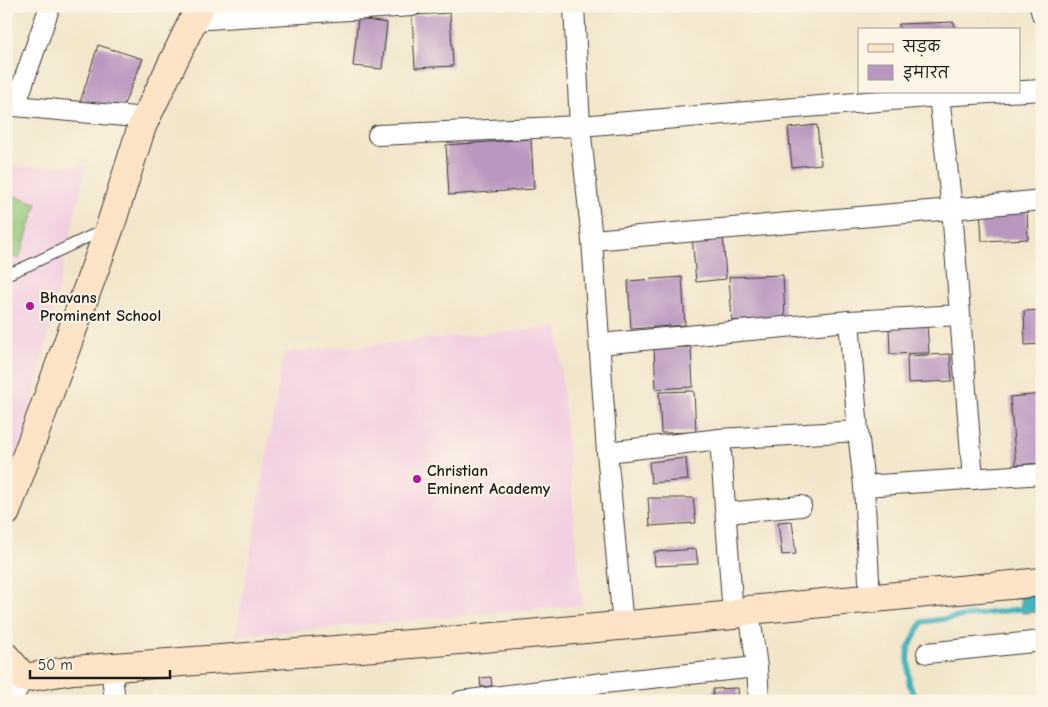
<svg xmlns="http://www.w3.org/2000/svg" width="1048" height="707" viewBox="0 0 1048 707" font-family="'Comic Neue','Playpen Sans Deva',sans-serif">
<rect width="100%" height="100%" fill="#fcf5e5"/>
<filter id="ink" filterUnits="userSpaceOnUse"><feTurbulence type="fractalNoise" baseFrequency=".02" numOctaves="2"/><feDisplacementMap in="SourceGraphic" scale="10" xChannelSelector="R" yChannelSelector="G"/><feConvolveMatrix kernelMatrix="1 2 1 2 8 2 1 2 1" color-interpolation-filters="sRGB"/></filter>
<filter id="wash" filterUnits="userSpaceOnUse"><feTurbulence type="fractalNoise" baseFrequency=".0096" numOctaves="4" result="noise"/><feDisplacementMap in="SourceGraphic" scale="20" xChannelSelector="R" yChannelSelector="G"/><feGaussianBlur stdDeviation="1.12" result="paint"/><feColorMatrix in="noise" values="0 0 0 0 0 0 0 0 0 0 0 0 0 0 0 0 0 1.4 0 .05"/><feComposite in="paint" operator="in"/></filter>
<g filter="url(#wash)">
<rect width="100%" height="100%" fill="#f2e6ca"/>
<g fill="#f2cfe1">
<polygon points="6,166 86,166 23,445 6,488"/>
<polygon points="557,327 582,605 236,636 284,353"/>
</g>
<polygon fill="#91c77a" stroke="#56724b" points="6,193 37,203 19,259 6,254"/>
<polygon fill="#41b1bb" stroke="#2e666c" points="1042,588 1042,612 1022,613 1019,590"/>
<g fill="none" stroke-linecap="round" stroke-linejoin="round">
<polyline stroke="#41b1bb" stroke-width="5.5" points="916,701 909,683 908,649 922,622 1042,606"/>
</g>
<g id="blocks">
<g fill="#b998c0">
<polygon points="450,13 453,66 415,68 412,15"/>
<polygon points="358,19 387,23 382,69 353,66"/>
<polygon points="954,22 955,29 899,29 899,24"/>
<polygon points="98,45 143,59 122,109 78,109"/>
<polygon points="817,125 821,164 792,167 788,128"/>
<polygon points="531,139 534,189 449,195 446,145"/>
<polygon points="1027,206 1028,239 982,241 980,208"/>
<polygon points="723,233 726,279 696,282 692,236"/>
<polygon points="783,275 785,318 732,321 729,277"/>
<polygon points="682,277 685,325 631,329 628,281"/>
<polygon points="1042,310 1042,344 1025,345 1024,311"/>
<polygon points="927,324 929,353 890,354 889,326"/>
<polygon points="691,347 693,387 656,389 654,348"/>
<polygon points="950,354 952,381 908,383 907,356"/>
<polygon points="694,391 696,432 661,433 659,392"/>
<polygon points="1042,394 1042,463 1016,465 1010,397"/>
<polygon points="686,458 688,480 651,483 649,462"/>
<polygon points="648,498 693,498 696,523 650,526"/>
<polygon points="792,521 796,554 782,555 778,522"/>
<polygon points="696,549 698,564 655,566 654,552"/>
<polygon points="491,677 492,686 481,687 480,678"/>
<polygon points="738,688 739,701 713,701 713,689"/>
</g>
</g>
</g>
<g filter="url(#ink)">
<use href="#blocks" fill-opacity="0" stroke="#3c3a36" stroke-width="1"/>
<g fill="none" stroke-linecap="round" stroke-linejoin="round">
<g stroke="#3c3a36" stroke-width="12">
<polyline id="lane" points="6,275 29,265 103,230"/>
</g>
<g stroke="#3c3a36" stroke-width="22">
<g id="street">
<polyline points="574,6 580,126 592,240 607,452 623,626"/>
<polyline points="1040,6 1042,14"/>
<polyline points="193,20 412,6"/>
<polyline points="6,106 15,106 50,6"/>
<polyline points="15,106 146,118"/>
<polyline points="378,135 580,126 939,96 1042,90"/>
<polyline points="592,240 952,209 1042,200"/>
<polyline points="960,315 973,479"/>
<polyline points="849,321 858,431"/>
<polyline points="600,344 849,321 960,315 952,209 939,96"/>
<polyline points="720,439 733,615"/>
<polyline points="607,452 720,439 858,431 864,486 1042,474"/>
<polyline points="864,486 870,599"/>
<polyline points="726,513 801,506"/>
<polyline points="749,610 757,667 759,701"/>
<polyline points="927,653 1042,641"/>
<polyline points="111,668 115,701"/>
<polyline points="10,701 24,678"/>
<polyline points="461,701 603,683 757,667"/>
</g>
</g>
<g stroke="#3c3a36" stroke-width="30">
<g id="secondary">
<polyline points="6,512 110,227 142,126 200,6"/>
<path d="M6,657L24,678L73,670C293,654 513,637 733,615L749,610L1042,582"/>
</g>
</g>
<use href="#lane" stroke="#fff" stroke-width="10"/>
<use href="#street" stroke="#fff" stroke-width="20"/>
<use href="#secondary" stroke="#fee4c6" stroke-width="28"/>
</g>
</g>
<g fill="#b5179e" stroke="#fcf5e5" stroke-width="2">
<circle cx="30" cy="306" r="5"/>
<circle cx="417" cy="479" r="5"/>
</g>
<g text-anchor="middle" stroke-width="4" stroke-linejoin="round" paint-order="stroke">
<g font-size="16" font-weight="bold" fill="#1c1c1c" stroke="#fcf5e5" text-anchor="start">
<text x="40" y="303">Bhavans<tspan x="40" dy="18">Prominent School</tspan></text>
<text x="427" y="476">Christian<tspan x="427" dy="18">Eminent Academy</tspan></text>
</g>
</g>
<rect width="1048" height="707" fill="none" stroke="#fcf5e5" stroke-width="25"/>
<rect x="858" y="28" width="162" height="65" fill="#fcf5e5" stroke="#a29e95"/>
<rect x="868" y="44" width="25" height="8" fill="#fee4c6" stroke="#a29e95"/>
<text x="903" y="52" font-size="15" fill="#1c1c1c">सड़क</text>
<rect x="868" y="65" width="25" height="15" fill="#b998c0" stroke="#a29e95"/>
<text x="903" y="78" font-size="15" fill="#1c1c1c">इमारत</text>
<path d="M30 670v8h140v-8" fill="none" stroke="#1c1c1c" stroke-width="2.5"/>
<text x="38" y="670" font-size="15" fill="#1c1c1c" stroke="#fcf5e5" stroke-width="4" paint-order="stroke">50 m</text>
</svg>
